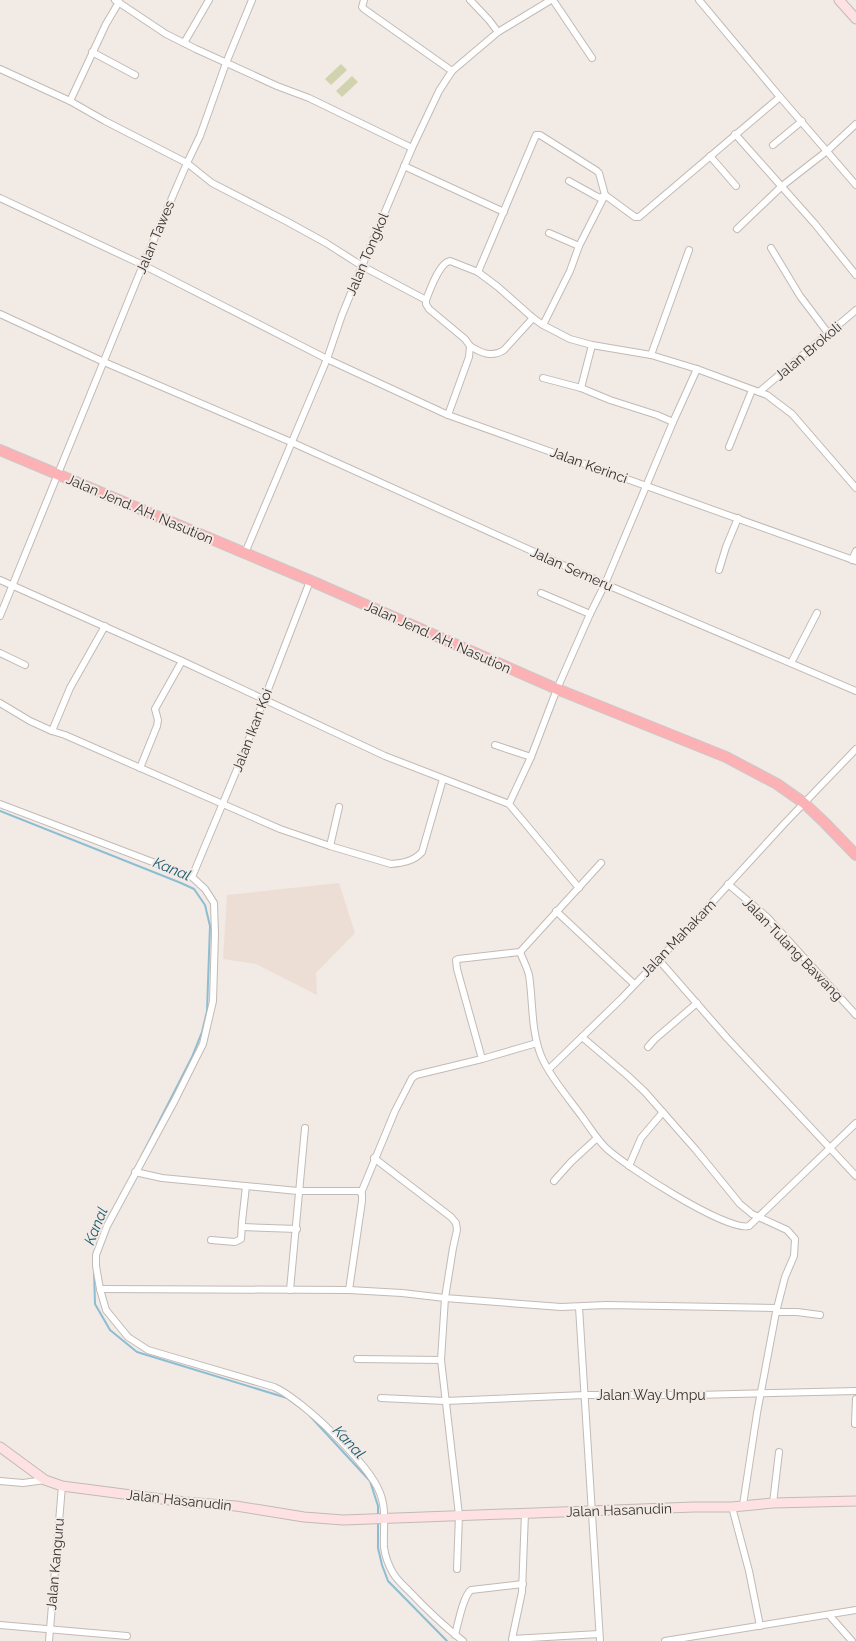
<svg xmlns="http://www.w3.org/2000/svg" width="856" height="1641" viewBox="0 0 856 1641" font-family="Raleway,sans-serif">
<rect width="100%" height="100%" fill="#f2eae5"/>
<polygon fill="#edded5" points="339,883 355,933 316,973 317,995 256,964 223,959 227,895"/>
<g fill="#d0d3ae">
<polygon points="341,64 347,70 331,85 325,79"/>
<polygon points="352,76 358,82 342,97 336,91"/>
</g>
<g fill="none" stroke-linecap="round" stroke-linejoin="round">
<g stroke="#8cbdd2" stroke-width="2">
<polyline points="0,811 181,883 194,889 205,905 210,926 207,1011 202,1032 192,1057 141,1157"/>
<polyline points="94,1271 95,1304 110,1330 137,1352 287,1398 306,1412"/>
<polyline points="310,1416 370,1481 378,1506 378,1515"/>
<polyline points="378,1522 378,1548 382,1565 388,1581 447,1641"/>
</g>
<g stroke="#c2bab5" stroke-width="8">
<g id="minor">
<polyline points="115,0 166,34 196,49 277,86 309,98 412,148"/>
<polyline points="364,0 362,7 364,9 452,71"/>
<polyline points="470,0 489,20 498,32"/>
<polyline points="553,0 592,58"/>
<polyline points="699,0 780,97 856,185"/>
<polyline points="184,43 209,0"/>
<polyline points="92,52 135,75"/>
<path d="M0,69L70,101L105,121L187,163L212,183L286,221L326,243L362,266L426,300C430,290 439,263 450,261L478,272L498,287L533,318L543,325L570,339L592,345L651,355L697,369L767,395L792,414L856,488"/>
<polyline points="70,101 106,24 119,2"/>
<polyline points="735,134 815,224 856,275"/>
<polyline points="773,145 802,121"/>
<polyline points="710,156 736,186"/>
<polyline points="404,166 504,212"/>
<polyline points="569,181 596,196 600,198 605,195 635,217 639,217 780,97"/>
<polyline points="0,198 143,265 327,359 448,415 856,561"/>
<polyline points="737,229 782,186 827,151 856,124"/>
<polyline points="549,233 579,246"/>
<polyline points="771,248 800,296 828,333"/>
<polyline points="478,272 536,135 540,135 597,171 599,173 605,195 579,246 570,271 543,325"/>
<polyline points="426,300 426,304 429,309 465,339 470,346 469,357 448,415"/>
<polyline points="0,314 104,362 291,442 605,584 856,691"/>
<path d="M470,346C481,353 492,358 504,350L533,318"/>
<polyline points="651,355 689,250"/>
<polyline points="543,378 581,388 610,400 657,415 673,422"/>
<polyline points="581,388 592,345"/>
<polyline points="759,392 856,310"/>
<polyline points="729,447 752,390"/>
<polyline points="245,553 327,359 342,315 362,266 412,148 439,91 452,71 498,32 551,0"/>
<polyline points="852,560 856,551"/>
<polyline points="719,570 726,547 738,518"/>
<polyline points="0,580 182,661 385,756 509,804 579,888"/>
<polyline points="541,593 590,614"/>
<polyline points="0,616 143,265 187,163 200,136 226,63 252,0"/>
<polyline points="0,653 25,665"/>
<polyline points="791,663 817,613"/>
<path d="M0,703L30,721L52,731L65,735L280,829L330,846L391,864C403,863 414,861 422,852L443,779"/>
<polyline points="52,731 70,688 105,626"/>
<polyline points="495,745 531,757"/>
<polyline points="140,768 157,726 158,720 155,709 182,661"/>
<path d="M0,804L192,877L205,889L214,903L215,934L213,1001L203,1044L175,1100L107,1226L96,1255V1266L100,1289L106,1310L128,1337L148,1350L274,1387C302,1399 370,1465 380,1493C387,1510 383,1530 384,1547C385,1556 389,1566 393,1573C397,1580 404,1586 409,1591C426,1609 444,1626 463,1641"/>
<polyline points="509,804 531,757 557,689 590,614 605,584 673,422 697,369"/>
<polyline points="330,846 339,807"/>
<polyline points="192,877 238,767 310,581"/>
<polyline points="728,884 767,917 856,1015"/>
<polyline points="556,911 634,984"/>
<path d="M520,952C523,960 527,967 529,975C533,1001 531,1028 540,1053C547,1073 570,1100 583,1118C590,1128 597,1139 605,1147C623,1165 727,1232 749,1226L856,1123"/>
<polyline points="658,959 727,1038 856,1176"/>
<polyline points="582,1037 628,1076 645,1092 696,1150 740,1204 752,1214 787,1230 795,1239 794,1256 785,1277 776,1312 757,1413 743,1505"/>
<polyline points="648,1047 655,1039 697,1003"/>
<polyline points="482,1059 457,969 456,960 458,959 520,952 601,863"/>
<polyline points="549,1069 621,999 687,930 784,824 856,749"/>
<polyline points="374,1158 451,1217 456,1223 457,1230 453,1248 445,1298 561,1307 606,1305 777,1308"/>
<polyline points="629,1166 641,1138 663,1112"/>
<polyline points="135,1172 162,1178 298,1191 359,1191 362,1194 362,1201 349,1290"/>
<polyline points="554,1181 571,1162 597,1138"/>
<polyline points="361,1193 395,1111 412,1078 416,1075 482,1059 537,1043"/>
<polyline points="242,1227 297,1229"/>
<polyline points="211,1240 235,1242 241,1239 242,1222 246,1186"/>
<polyline points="100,1289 349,1290 402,1293 445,1298 441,1360 459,1515 457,1569"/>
<polyline points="290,1290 305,1128"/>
<polyline points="579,1307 600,1641"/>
<polyline points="776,1312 797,1312 820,1315"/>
<polyline points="357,1359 441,1360"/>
<polyline points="381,1398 445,1401 585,1395 696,1395 856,1391"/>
<polyline points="855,1424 856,1399"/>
<polyline points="0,1481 23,1483 45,1480"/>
<polyline points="773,1503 779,1452"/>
<polyline points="732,1507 749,1571 760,1626"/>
<polyline points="525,1513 522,1592 512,1639 599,1634"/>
<polyline points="829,1615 852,1641"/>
<polyline points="0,1625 127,1636"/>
<path d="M455,1635C458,1624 463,1596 471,1590L523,1584"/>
<polyline points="49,1641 62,1486"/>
<polyline points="665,1641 856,1610"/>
</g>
</g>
<g stroke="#c2bab5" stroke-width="11">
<g id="secondary">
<polyline points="839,0 856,19"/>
<polyline points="0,1447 45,1480 62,1486 185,1502 236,1506 304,1517 343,1520 694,1507 732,1507 773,1503 856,1501"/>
</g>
</g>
<g stroke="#cac9c9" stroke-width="12">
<polyline id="trunk" points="0,450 316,583 557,689 726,757 777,784 804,803 825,823 856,855"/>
</g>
<use href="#minor" stroke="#fff" stroke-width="6"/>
<use href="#secondary" stroke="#fee2e3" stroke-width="9"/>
<use href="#trunk" stroke="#fcb2b4" stroke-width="10"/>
</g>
<g text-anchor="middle" stroke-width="4" stroke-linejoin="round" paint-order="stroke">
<g font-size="14" fill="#34312f" stroke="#f2eae5">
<text transform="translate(155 237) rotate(-67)" y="5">Jalan Tawes</text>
<text transform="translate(367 254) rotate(-67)" y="5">Jalan Tongkol</text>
<text transform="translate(808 351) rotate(-40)" y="5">Jalan Brokoli</text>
<text transform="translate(589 465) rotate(20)" y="5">Jalan Kerinci</text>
<text transform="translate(140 509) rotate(23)" y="5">Jalan Jend. AH. Nasution</text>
<text transform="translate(572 569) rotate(24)" y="5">Jalan Semeru</text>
<text transform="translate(438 637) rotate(24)" y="5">Jalan Jend. AH. Nasution</text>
<text transform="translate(252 730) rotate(-69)" y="5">Jalan Ikan Koi</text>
<text transform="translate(678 938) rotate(-46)" y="5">Jalan Mahakam</text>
<text transform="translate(793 949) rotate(46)" y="5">Jalan Tulang Bawang</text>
<text x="651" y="1400">Jalan Way Umpu</text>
<text transform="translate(179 1500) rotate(6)" y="5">Jalan Hasanudin</text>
<text transform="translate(619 1510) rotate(-2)" y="5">Jalan Hasanudin</text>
<text transform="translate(55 1564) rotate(-85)" y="5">Jalan Kanguru</text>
</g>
<g font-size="15" font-style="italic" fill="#1b596f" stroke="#f2eae5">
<text transform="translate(172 869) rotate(22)" y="5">Kanal</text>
<text transform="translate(96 1226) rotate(-68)" y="5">Kanal</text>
<text transform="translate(349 1442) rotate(47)" y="5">Kanal</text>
</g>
</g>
</svg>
